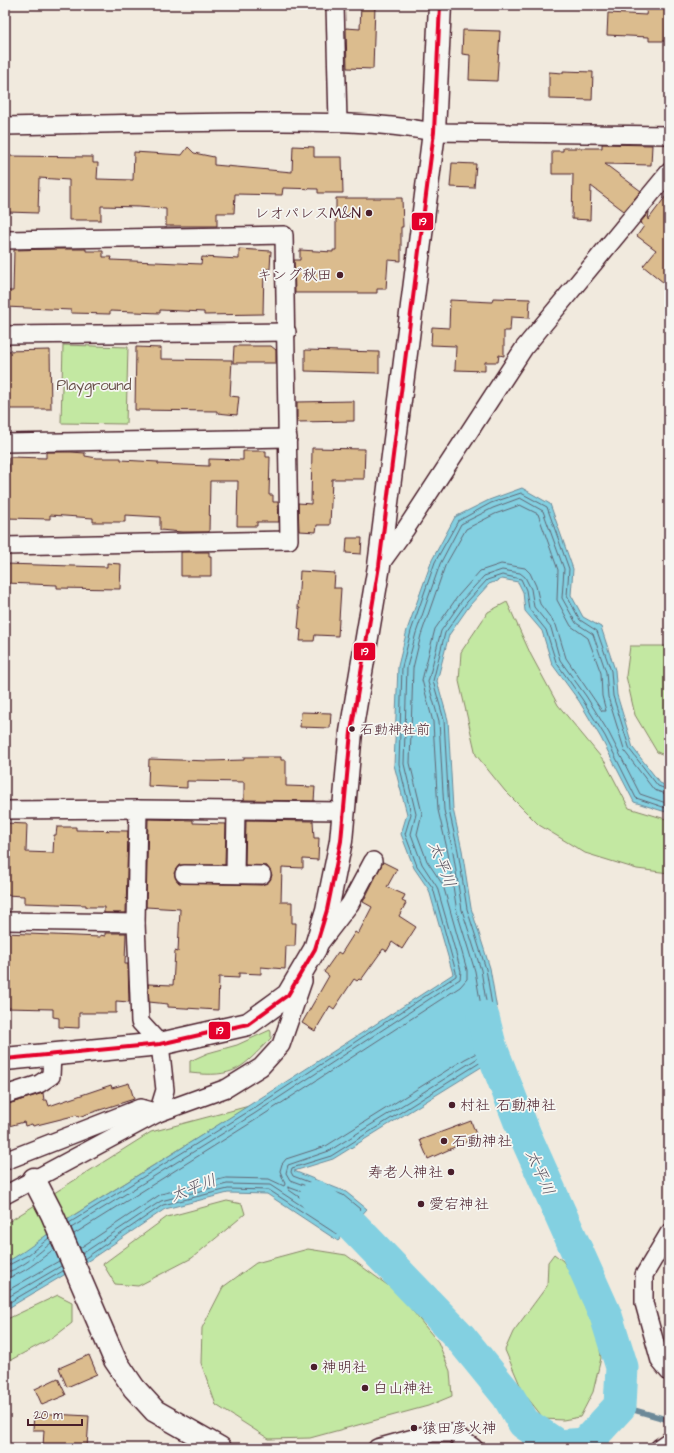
<svg xmlns="http://www.w3.org/2000/svg" width="674" height="1453" viewBox="0 0 674 1453" font-family="'Architects Daughter','Klee One',sans-serif">
<rect width="100%" height="100%" fill="#f1eade"/>
<filter id="ink" filterUnits="userSpaceOnUse"><feTurbulence type="fractalNoise" baseFrequency=".025" numOctaves="2"/><feDisplacementMap in="SourceGraphic" scale="8" xChannelSelector="R" yChannelSelector="G"/><feConvolveMatrix kernelMatrix="1 2 1 2 8 2 1 2 1" color-interpolation-filters="sRGB"/></filter>
<g filter="url(#ink)">
<g fill="#c3e8a2" stroke="#868466">
<polygon points="63,345 128,347 126,424 61,423"/>
<polygon points="507,602 531,655 558,705 605,762 629,808 669,820 669,873 637,869 585,853 539,825 505,791 476,755 459,681 461,652 488,612"/>
<polygon points="630,646 669,646 669,757 657,752 635,715 626,676"/>
<path d="M270,1030L271,1032V1038C241,1069 235,1078 190,1073V1061L208,1053L237,1045Z"/>
<polygon points="249,1106 69,1218 26,1251 5,1263 5,1224 151,1132"/>
<polygon points="227,1201 242,1204 245,1214 192,1258 138,1286 115,1284 103,1264 167,1217"/>
<polygon points="308,1249 346,1255 397,1292 438,1342 450,1371 452,1396 428,1406 310,1438 269,1439 216,1405 201,1363 202,1328 223,1287 256,1263"/>
<polygon points="554,1254 563,1261 596,1314 601,1358 593,1392 580,1417 563,1420 544,1419 523,1392 505,1350 513,1332 547,1286 548,1262"/>
<polygon points="58,1295 72,1302 72,1323 54,1337 5,1363 5,1320"/>
</g>
<path fill="#83d0e1" stroke="#6c8998" d="M522,488L550,504L573,569L571,595L583,617L601,627L615,670L617,695L633,748L660,783L669,787V813L634,802L601,738L579,701L552,664L542,631L525,611L523,592L518,582L502,579L489,584L470,605L449,635L437,681L448,720L453,809L462,850L471,908L490,968L505,1057L483,1066L333,1159L294,1171L346,1192L367,1209L338,1241L267,1194L228,1193L165,1209L91,1259L5,1310V1263C32,1248 55,1227 82,1210C207,1133 330,1054 453,974L429,890L414,868L401,834L407,814L394,765L398,666L407,630L432,560L455,517L489,500Z"/>
<g fill="none" stroke-linecap="round" stroke-linejoin="round">
<g stroke="#616674" stroke-width="1">
<polygon points="288,1187 338,1205 344,1212 334,1221 289,1190"/>
<polyline points="69,1223 251,1110 456,976 456,972 433,888 417,866 405,834 411,814 399,764 402,667 411,631 435,562 458,521 491,503 521,493 547,507 569,569 567,596 580,620 597,631 611,671 613,696 630,750 658,786 669,790"/>
<polyline points="71,1228 254,1114 460,979 461,971 437,887 422,864 411,834 416,814 404,764 407,667 416,633 440,564 461,524 493,508 520,498 543,511 564,569 562,598 576,623 593,634 606,672 608,697 625,752 654,790 669,795"/>
<polyline points="74,1234 257,1119 460,987 467,979 467,970 443,885 427,861 417,834 422,813 410,763 413,668 421,635 445,566 466,529 495,514 520,505 538,514 558,570 557,600 571,626 588,638 601,673 602,696 606,711 602,711 566,658 556,625 540,604 536,586 530,573 525,568 501,564 480,571 458,596 435,629 422,680 433,722 438,810 448,853 457,912 475,971 488,1047 465,1059 326,1146 286,1159 282,1164 280,1171 285,1184 284,1186 269,1179 226,1178 161,1194 80,1248"/>
<polyline points="82,1254 161,1201 227,1184 270,1185 337,1229 352,1211 352,1209 341,1199 290,1180 286,1173 288,1165 329,1151 478,1058 494,1051 481,970 462,910 453,852 444,810 439,721 428,682 441,631 463,599 484,576 502,570 520,573 525,577 531,589 534,607 551,628 560,660 586,696 609,733 640,794 669,804"/>
<polyline points="84,1259 163,1205 228,1189 269,1190 338,1235 360,1209 343,1195 293,1176 291,1172 292,1168 331,1156 481,1062 500,1054 486,969 467,909 458,851 449,810 444,720 433,681 445,633 467,602 487,580 502,575 521,579 526,590 529,609 546,630 556,662 582,699 605,736 636,798 669,809"/>
<polyline points="5,1267 28,1255 49,1238"/>
<path d="M5,1272C19,1271 40,1252 51,1243"/>
<path d="M5,1278C20,1277 42,1258 54,1249"/>
<polyline points="5,1292 59,1261"/>
<polyline points="5,1299 61,1266"/>
<polyline points="5,1305 63,1271"/>
</g>
<polyline stroke="#6c8998" stroke-width="5.5" points="620,1406 669,1420"/>
<polyline stroke="#83d0e1" stroke-width="33" points="316,1197 352,1225 460,1337 508,1396 524,1423 558,1446 585,1444 620,1406 622,1367 606,1316 525,1135 490,1045 483,1017"/>
</g>
<g fill="#dbbc8e" stroke="#4a1f2b">
<polygon points="361,5 375,5 373,69 347,68 346,28 360,29"/>
<polygon points="647,7 667,8 666,41 649,41 649,37 607,35 608,13 646,15"/>
<polygon points="463,30 500,31 497,81 469,80 470,55 462,54"/>
<polygon points="563,71 593,72 592,100 549,99 549,72 563,73"/>
<polygon points="602,144 652,145 651,165 605,164 641,191 624,211 591,186 590,220 572,219 573,174 552,174 552,151 563,151 563,148 602,148"/>
<polygon points="293,146 314,147 314,157 342,157 343,193 318,193 318,189 283,188 282,195 235,194 234,213 217,213 217,226 166,226 166,209 139,207 101,206 101,220 69,220 69,180 39,178 38,213 7,212 8,156 93,157 93,163 98,163 97,179 133,180 134,152 182,155 188,147 194,153 214,157 214,165 292,172"/>
<polygon points="452,163 476,164 474,188 450,187"/>
<polygon points="669,192 669,287 643,266 656,250 637,236 644,226 640,223 649,212 648,220"/>
<polygon points="336,198 402,198 403,227 401,227 401,261 388,260 386,289 377,289 377,293 295,293 294,260 300,260 300,250 333,252 333,250 336,250"/>
<polygon points="54,249 86,249 86,251 103,251 103,257 112,257 111,260 201,264 202,257 239,259 239,249 271,251 270,269 264,269 263,314 204,315 204,312 160,310 160,313 110,311 110,314 71,313 71,310 5,307 5,291 13,291 14,250"/>
<polygon points="493,298 530,299 529,318 511,317 510,331 504,331 504,356 499,355 498,362 485,362 485,371 455,370 456,346 431,345 432,327 449,328 450,300 492,302"/>
<polygon points="234,346 271,346 276,350 276,363 233,363"/>
<polygon points="136,347 161,348 161,359 232,360 230,396 239,397 237,415 217,413 217,411 135,410"/>
<polygon points="50,350 51,409 5,409 5,351"/>
<polygon points="305,350 379,352 379,373 305,371"/>
<polygon points="354,401 354,421 297,422 297,402"/>
<polygon points="312,448 365,449 364,479 332,479 330,525 317,525 316,532 299,531 298,503 311,504"/>
<polygon points="243,451 266,451 266,457 270,457 269,495 273,495 273,502 278,502 279,522 257,522 257,526 237,526 238,481 210,481 209,532 182,532 160,530 160,517 125,515 125,522 93,522 93,518 50,515 50,519 5,518 5,498 8,498 9,457 46,458 46,452 71,452 85,453 85,456 97,458 121,458 121,460 158,462 158,464 209,466 209,459 243,460"/>
<polygon points="347,538 362,538 361,554 346,553"/>
<polygon points="181,552 209,552 209,556 211,556 211,576 181,576"/>
<polygon points="107,563 121,564 120,589 57,588 57,585 5,583 5,564 107,567"/>
<polygon points="300,571 335,573 334,588 341,588 338,636 315,635 314,641 300,641 301,630 298,629 300,608 298,608"/>
<polygon points="301,712 331,713 330,728 300,727"/>
<polygon points="244,757 281,757 281,760 286,760 286,786 315,787 314,801 244,800 244,782 187,781 187,788 148,786 149,759 210,761 244,760"/>
<polygon points="148,819 193,820 193,823 226,824 225,865 179,865 174,873 176,879 179,883 262,885 270,880 272,875 267,866 245,865 246,820 313,821 314,838 319,838 318,860 303,859 303,868 282,867 281,902 292,902 292,923 296,923 295,946 286,946 285,969 261,967 261,974 239,973 239,978 219,977 218,1010 168,1007 168,1004 149,1002 148,984 173,985 175,951 178,952 180,909 146,907"/>
<polygon points="5,823 27,824 26,852 53,853 54,835 56,835 57,827 76,827 76,830 128,831 126,913 104,913 104,907 86,907 86,905 24,903 24,896 5,895"/>
<polygon points="383,862 397,869 387,887 405,895 402,901 406,903 399,916 416,927 402,949 392,942 387,951 383,949 361,980 359,979 357,981 354,979 334,1009 330,1006 315,1031 302,1023 329,976 324,972 338,952 341,954 355,932 358,934 372,907 363,902"/>
<polygon points="5,933 100,937 100,935 105,936 105,933 126,933 125,964 128,964 129,1002 116,1001 116,1013 79,1013 79,1028 59,1027 59,1018 53,1017 53,1009 5,1008"/>
<polygon points="129,1083 134,1099 78,1117 77,1115 33,1126 32,1124 25,1126 24,1122 5,1127 5,1105 43,1093 44,1100 47,1100 49,1106 111,1085 112,1088"/>
<polygon points="471,1121 477,1137 428,1159 420,1140"/>
<polygon points="89,1355 97,1374 67,1387 59,1368"/>
<polygon points="58,1378 66,1395 42,1405 35,1389"/>
<polygon points="34,1413 89,1416 87,1448 43,1447 44,1430 33,1430"/>
</g>
<g fill="none" stroke-linecap="round" stroke-linejoin="round">
<g stroke="#4a1f2b" stroke-width="20">
<g id="street">
<polyline points="335,5 338,122"/>
<path d="M5,126C84,124 162,123 241,122C306,122 370,120 434,132L669,135"/>
<polyline points="5,240 284,235 289,540 5,546"/>
<polyline points="5,335 287,332"/>
<polyline points="5,443 288,438"/>
<polyline points="379,566 405,530 524,348 669,172"/>
<polyline points="5,810 138,809 344,811"/>
<polyline points="184,874 262,875"/>
<polyline points="235,874 236,810"/>
<polyline points="5,921 136,923"/>
<polyline points="320,943 350,904 373,861"/>
<polyline points="5,1095 39,1084 51,1076 52,1055"/>
<polyline points="5,1161 140,1108 158,1113 227,1088 261,1067 281,1045 303,981"/>
<polyline points="5,1195 158,1113 165,1090 160,1044 140,1022 136,923 138,809"/>
<polyline points="669,1233 644,1275 644,1303 660,1361 669,1372"/>
<polyline points="377,1448 432,1433 453,1433 474,1448"/>
<polyline points="659,1448 669,1441"/>
</g>
</g>
<g stroke="#4a1f2b" stroke-width="25">
<polyline id="secondary" points="34,1179 52,1214 115,1360 134,1388 155,1411 220,1448"/>
</g>
<g stroke="#4a1f2b" stroke-width="25">
<polyline id="primary" points="5,1059 160,1044 248,1024 288,995 315,949 327,910 341,841 351,732 379,566 434,132 440,5"/>
</g>
<use href="#street" stroke="#f6f6f2" stroke-width="17"/>
<use href="#secondary" stroke="#f6f6f2" stroke-width="22"/>
<use href="#primary" stroke="#f6f6f2" stroke-width="22"/>
<g stroke="#f6f6f2" stroke-width="7">
<polyline id="bus-1" points="5,1059 160,1044 248,1024 288,995 315,949 327,910 341,841 351,732 379,566 434,132 440,5"/>
</g>
<use href="#bus-1" stroke="#e4002b" stroke-width="4"/>
</g>
</g>
<g fill="#4a1f2b" stroke="#f6f6f2" stroke-width="1.5">
<circle cx="369" cy="213" r="4"/>
<circle cx="340" cy="275" r="4"/>
<circle cx="352" cy="729" r="3.5"/>
<circle cx="452" cy="1105" r="4"/>
<circle cx="444" cy="1141" r="4"/>
<circle cx="451" cy="1172" r="4"/>
<circle cx="421" cy="1204" r="4"/>
<circle cx="314" cy="1367" r="4"/>
<circle cx="365" cy="1388" r="4"/>
<circle cx="414" cy="1428" r="4"/>
</g>
<g text-anchor="middle" stroke-width="3.5" stroke-linejoin="round" paint-order="stroke">
<g font-size="14" fill="#4a1f2b" stroke="#f6f6f2" text-anchor="start">
<text x="360" y="734">石動神社前</text>
</g>
<g font-size="15" fill="#4a1f2b" stroke="#f6f6f2" text-anchor="start">
<text x="361" y="218" text-anchor="end">レオパレスM&amp;N</text>
<text x="332" y="280" text-anchor="end">キング秋田</text>
<text x="460" y="1110">村社 石動神社</text>
<text x="452" y="1146">石動神社</text>
<text x="443" y="1177" text-anchor="end">寿老人神社</text>
<text x="429" y="1209">愛宕神社</text>
<text x="322" y="1372">神明社</text>
<text x="373" y="1393">白山神社</text>
<text x="422" y="1433">猿田彦火神</text>
</g>
<g font-size="15" fill="#685149" stroke="#f6f6f2">
<text x="94" y="390">Playground</text>
</g>
<g font-size="16" font-style="italic" fill="#5b5462" stroke="#f6f6f2">
<text transform="translate(443 864) rotate(69)" y="6">太平川</text>
<text transform="translate(541 1172) rotate(66)" y="6">太平川</text>
<text transform="translate(193 1187) rotate(-21)" y="6">太平川</text>
</g>
</g>
<g stroke="#f6f6f2" stroke-width="1.5">
<rect x="411" y="212" width="23" height="19" rx="4" fill="#e4002b"/>
<rect x="353" y="642" width="23" height="19" rx="4" fill="#e4002b"/>
<rect x="208" y="1021" width="23" height="19" rx="4" fill="#e4002b"/>
</g>
<g font-size="11" text-anchor="middle" font-weight="bold" fill="#fff">
<text x="423" y="225">19</text>
<text x="365" y="655">19</text>
<text x="220" y="1034">19</text>
</g>
<rect width="674" height="1453" fill="none" stroke="#f6f6f2" stroke-width="20"/>
<rect x="10" y="10" width="654" height="1433" fill="none" stroke="#4a1f2b" stroke-width="1.5" filter="url(#ink)"/>
<path d="M28 1419v6h54v-6" fill="none" stroke="#4a1f2b" stroke-width="2"/>
<text x="34" y="1419" font-size="12" fill="#4a1f2b" stroke="#f6f6f2" stroke-width="3" paint-order="stroke">20 m</text>
</svg>
